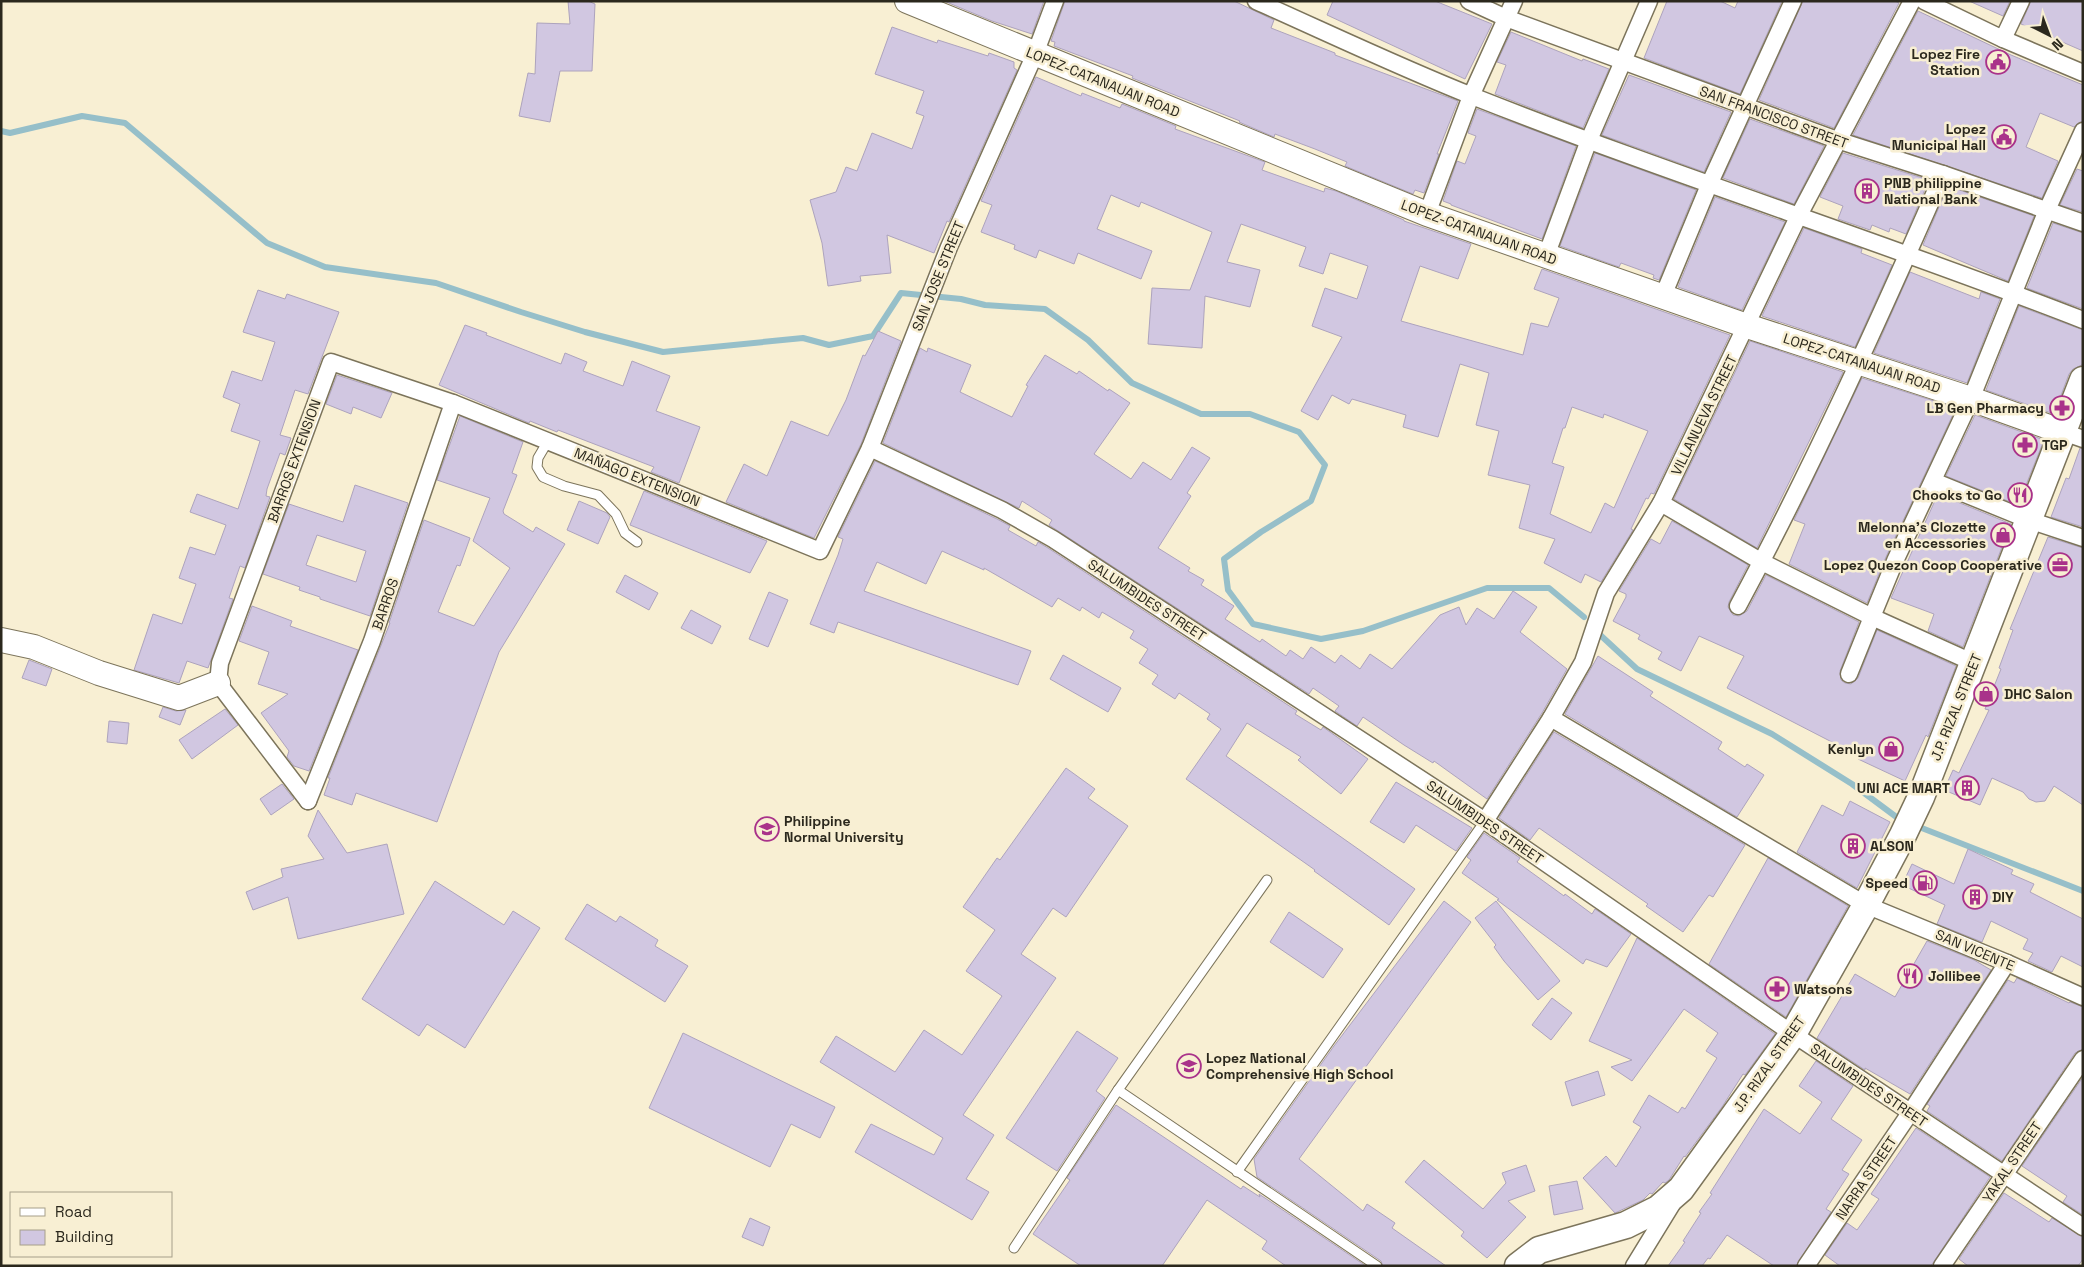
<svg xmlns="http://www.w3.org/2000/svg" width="2084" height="1267" viewBox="0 0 2084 1267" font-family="'Space Grotesk',sans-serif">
<rect width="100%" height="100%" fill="#f8efd3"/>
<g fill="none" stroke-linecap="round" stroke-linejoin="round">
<g stroke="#96bfc9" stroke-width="6">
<polyline points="1,131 10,133 82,116 125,123 267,243 325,267 436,283 521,312 585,332 663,352 803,338 829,345 873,336 901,293 961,299 985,305 1045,309 1088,340 1132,383 1201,414 1250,414 1299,432 1325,465 1311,501 1261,532 1224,559 1228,590 1253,624 1321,639 1363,631 1487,588 1549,588 1584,617"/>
<polyline points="1597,632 1637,669 1772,734 1852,784 1895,816 1903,820"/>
<polyline points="1914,825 2083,891"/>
</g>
</g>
<g fill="#d1c7e1" stroke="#ada3bd" fill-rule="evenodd">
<polygon points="568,1 588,1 595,4 592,71 560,71 550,122 519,116 528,73 535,74 537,23 570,24"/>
<polygon points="944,1 1044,1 1032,34 992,21"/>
<polygon points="1065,1 1234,1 1274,20 1271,28 1335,53 1335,55 1458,101 1437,154 1439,154 1424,193 1415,190 1413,194 1345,166 1347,162 1315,149 1275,134 1274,137 1239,122 1240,121 1132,78 1133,76 1054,46 1055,42 1051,41"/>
<polygon points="1333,1 1435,1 1492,24 1465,79 1327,15"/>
<polygon points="1667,1 1720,1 1735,8 1738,1 1782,1 1740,94 1644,58"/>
<polygon points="1803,1 1895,1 1899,3 1834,128 1759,100"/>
<polygon points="1969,1 2010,1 2003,16"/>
<polygon points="2031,1 2083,1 2083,51 2021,24"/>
<polygon points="1918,11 2011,55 2083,85 2083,121 2078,123 2074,127 2040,113 2026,147 2058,161 2042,198 1853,135"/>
<polygon points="892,27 937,43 938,40 988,56 989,53 1014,62 1014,68 1017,70 949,222 947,221 934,253 887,235 891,273 860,276 861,281 828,286 822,243 810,200 836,192 846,167 857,171 872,133 912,149 924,116 916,113 924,91 875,74"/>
<polygon points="1511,32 1582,61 1583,59 1609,69 1583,128 1495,94 1506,65 1497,62"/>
<polygon points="1629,75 1731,112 1704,172 1602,135"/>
<path d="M1036,77L1081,96L1082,93L1120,108L1122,104L1176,126L1175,129L1265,162L1262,170L1324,192L1325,188L1336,191L1404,220V221L1471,244L1458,279L1420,266L1401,321L1523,355L1531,323L1548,327L1559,298L1534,289L1542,269L1730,335L1654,494L1651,493L1648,499L1646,498L1631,529L1633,530L1601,582L1585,574L1581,583L1544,563L1555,539L1519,528L1530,485L1488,475L1499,431L1476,425L1489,373L1460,364L1438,437L1403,427L1406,415L1352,399L1349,404L1332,395L1318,420L1301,411L1342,337L1312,326L1325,288L1357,299L1368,266L1330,253L1323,274L1299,266L1306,247L1241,224L1227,262L1260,270L1250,307L1205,296L1202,348L1148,344L1152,288L1190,290L1212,232L1141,202L1139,207L1111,195L1097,229L1152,251L1141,279L1078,253L1074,264L1039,250L1036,258L1014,249L1015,245L981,232L992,205L981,201ZM1572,407L1603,418L1604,414L1648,431L1614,508L1605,503L1591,533L1550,514L1564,467L1552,463L1563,428H1565Z"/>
<polygon points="1477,109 1576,146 1542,239 1451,205 1451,204 1443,201 1457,161 1465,164 1476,136 1468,133"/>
<polygon points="1750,119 1824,146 1794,204 1723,178"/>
<polygon points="1595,153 1696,190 1659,280 1653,278 1654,275 1621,263 1619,267 1560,246"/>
<polygon points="1843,153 1929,180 1906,234 1890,228 1889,232 1872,225 1870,230 1838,219 1843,206 1820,197"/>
<polygon points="2077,169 2083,171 2083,212 2060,205"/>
<polygon points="1948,186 2034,216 2008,281 1923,245"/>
<polygon points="1715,197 1785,222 1742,310 1678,287"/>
<polygon points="2053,223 2083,233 2083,309 2027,288"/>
<polygon points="1804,228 1862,249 1861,253 1892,265 1855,347 1762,316"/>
<polygon points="1910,272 1979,299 1981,292 2000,299 1967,383 1874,353"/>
<polygon points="258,290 285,299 287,294 339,312 308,394 295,390 280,435 291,438 285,455 280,453 267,489 266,496 270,497 245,568 240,566 229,598 233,599 208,668 187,661 179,683 134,670 153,614 182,624 196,584 179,578 190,547 215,555 226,525 190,512 197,494 238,509 250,473 260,441 231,431 240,404 223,397 232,371 262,381 275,342 243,332"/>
<polygon points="2019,306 2083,330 2083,362 2082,365 2073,369 2069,374 2054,414 1986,390"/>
<polygon points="465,325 487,333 486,335 561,364 565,353 587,362 583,371 623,386 632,361 670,376 656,411 700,427 679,483 651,472 654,467 558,430 557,432 530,421 529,423 439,385"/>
<polygon points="878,331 901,341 861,444 814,538 726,502 744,464 767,476 791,421 828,436 846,400 863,355 865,356"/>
<polygon points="1750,341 1843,372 1757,548 1674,499"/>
<polygon points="920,348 927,352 928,348 971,365 960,392 1012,417 1028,386 1026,385 1045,355 1077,374 1079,371 1108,391 1109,389 1130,403 1094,454 1131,479 1143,462 1171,480 1192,447 1210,458 1187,493 1191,496 1158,548 1190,568 1188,571 1204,580 1201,585 1234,606 1225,619 1260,642 1262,639 1286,656 1290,650 1303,659 1311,647 1335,663 1341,655 1360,669 1370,654 1392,669 1440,615 1459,607 1466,625 1477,608 1494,619 1513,591 1537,607 1520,632 1567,669 1542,713 1487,799 1434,761 1433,763 1404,745 1363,717 1357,726 1335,711 1339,706 1313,688 1309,694 1049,525 1052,520 1022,501 1019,508 883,443"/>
<polygon points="337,375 392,393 381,418 353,407 351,414 326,404"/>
<polygon points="1862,378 1956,408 1886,557 1867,603 1789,564 1805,524 1794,520"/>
<polygon points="1975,415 2044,440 2018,505 1946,476"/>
<polygon points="460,416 523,442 512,473 517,475 503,511 504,514 533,532 536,527 565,544 499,652 437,822 356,793 352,805 324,795 330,778 328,778 390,623 389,623 424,520 470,538 460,566 457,565 438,612 474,626 510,568 473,541 490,498 437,480"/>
<polygon points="2080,448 2083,449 2083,527 2051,517 2066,478 2069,479"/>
<polygon points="875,461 997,519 1010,526 1008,530 1036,546 1038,542 1048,548 1297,711 1295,714 1321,730 1323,727 1368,759 1341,794 1298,760 1301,757 1247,723 1226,756 1415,889 1389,925 1314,871 1315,870 1186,779 1221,729 1207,719 1210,714 1179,693 1175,699 1152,684 1158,675 1139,663 1148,649 1130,638 1134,631 1102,612 1099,618 1082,607 1080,611 1058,598 1052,607 984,568 984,570 942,551 926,584 877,562 864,591 1031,651 1018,685 838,622 834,633 810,624 838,555 843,539 838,537"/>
<path d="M355,485L408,503L370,616L320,599V597L299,590L300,587L263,574L289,504L343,522ZM317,535L366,551L356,582L306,565Z"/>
<polygon points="644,491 767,541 750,573 630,525"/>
<polygon points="1938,494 2011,524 1963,647 1928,631 1934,614 1891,598"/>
<polygon points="579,501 607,513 610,517 598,544 567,530"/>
<polygon points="1672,521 1748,565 1729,602 1728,607 1733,615 1739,616 1747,611 1766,575 1859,622 1840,671 1841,680 1845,683 1851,684 1858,678 1877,630 1956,666 1928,737 1926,735 1905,781 1858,759 1859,756 1727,688 1744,656 1699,636 1681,671 1658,659 1662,652 1638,639 1640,635 1613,621 1626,597 1626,594 1619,591 1651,539 1660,544"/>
<polygon points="2048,537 2083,548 2083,805 2054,786 2045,801 2036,802 2029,799 2023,792 1992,778 1980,805 1944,790 1953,770 1959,773 1989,710 1985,709 2001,669 1999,668 2013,630 2010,629"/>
<polygon points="625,575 658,593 649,610 616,592"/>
<polygon points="769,592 788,600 768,647 749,639"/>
<polygon points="252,606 292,621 290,626 358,650 309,771 294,766 287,757 289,751 261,713 288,694 258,684 269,652 239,641"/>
<polygon points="691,610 721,626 712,644 681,628"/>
<polygon points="1063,655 1121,688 1108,712 1050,679"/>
<polygon points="1598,656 1653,692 1650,696 1722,742 1718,749 1745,767 1747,764 1764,775 1737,817 1565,714"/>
<polygon points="29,660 52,669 46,686 22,678"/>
<polygon points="163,707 176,711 186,710 180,725 159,717"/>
<polygon points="225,709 238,725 192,759 179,740"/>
<polygon points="109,721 129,723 127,744 107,742"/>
<polygon points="1554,732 1745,845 1713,897 1709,895 1683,932 1646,906 1648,904 1539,828 1530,840 1499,818"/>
<polygon points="1066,768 1095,789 1088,798 1128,826 1066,917 1053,908 1021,954 1056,978 963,1115 994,1135 966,1179 989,1192 972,1220 855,1152 871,1124 934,1155 943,1138 820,1062 836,1036 895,1072 924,1030 962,1055 1002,996 966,971 995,930 963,907 997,858 1000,860"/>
<polygon points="1396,782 1472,828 1456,851 1416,825 1404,843 1370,822"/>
<polygon points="282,784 294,799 271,815 260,799"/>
<polygon points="1850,801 1890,822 1857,888 1797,852 1822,805 1843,816"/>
<polygon points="318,810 347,853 387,844 404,914 298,939 288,897 253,910 246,892 283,877 281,869 324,859 308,836"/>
<polygon points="1484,833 1520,858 1517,862 1564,896 1565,894 1592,914 1595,909 1631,934 1607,967 1586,959 1583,964 1497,900 1499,899 1462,873 1471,860 1467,857"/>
<polygon points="1968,849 2013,870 2011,874 2034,884 2030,892 2083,919 2083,967 2061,956 2052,972 2028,961 2033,953 2023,949 2028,939 1991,921 1982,942 1937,924 1945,905 1902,885 1912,864 1954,884"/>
<polygon points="1768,858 1848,906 1786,1017 1709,964"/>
<polygon points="435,881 504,925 513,911 540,928 465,1048 427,1024 419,1036 362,999"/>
<polygon points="1444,901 1471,922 1299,1159 1363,1211 1367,1204 1395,1223 1392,1228 1446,1266 1383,1266 1381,1261 1257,1177 1254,1159 1334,1046"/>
<polygon points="1496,901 1560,981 1538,1000 1504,961 1494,947 1496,945 1475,918"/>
<polygon points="587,904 616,922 620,916 658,940 655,946 688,966 665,1002 565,939"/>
<polygon points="1289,912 1343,949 1323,978 1270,942"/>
<polygon points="1637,938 1775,1034 1745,1075 1743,1074 1722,1107 1685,1157 1684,1156 1669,1180 1665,1183 1663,1182 1652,1194 1650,1193 1643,1200 1615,1213 1583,1178 1606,1156 1616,1167 1641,1127 1633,1122 1649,1095 1678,1113 1682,1107 1685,1109 1717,1058 1706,1051 1718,1033 1684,1009 1632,1081 1611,1067 1632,1060 1589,1041"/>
<polygon points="1927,941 1974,960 1991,970 1910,1094 1865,1068 1865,1070 1817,1038 1855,974 1895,997"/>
<polygon points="2017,978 2069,1003 2070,1002 2083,1007 2083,1049 2075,1053 2002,1161 1927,1111 1930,1106 1927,1104 2008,980 2014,983"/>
<polygon points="1552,998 1572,1013 1551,1040 1532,1025"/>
<polygon points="1077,1031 1118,1058 1096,1091 1105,1098 1057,1171 1006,1138"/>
<polygon points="683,1033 835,1107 820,1138 791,1124 770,1167 649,1108"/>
<polygon points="1816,1061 1853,1086 1831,1119 1862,1140 1842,1170 1849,1174 1826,1209 1831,1212 1796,1266 1774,1266 1727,1235 1710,1259 1708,1258 1702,1266 1668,1266 1685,1242 1683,1241 1701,1213 1699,1212 1712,1194 1710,1193 1764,1109 1800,1134 1822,1102 1799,1086"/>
<polygon points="1598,1071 1605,1095 1572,1106 1565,1082"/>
<polygon points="2083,1077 2083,1215 2063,1202 2067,1196 2022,1166"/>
<polygon points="1116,1105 1241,1189 1243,1186 1260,1197 1259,1194 1366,1266 1286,1266 1262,1249 1267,1241 1207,1200 1162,1266 1081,1266 1033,1234 1070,1180 1067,1178"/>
<polygon points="1916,1128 1990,1177 1931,1266 1840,1266 1825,1255 1847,1223 1857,1230 1879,1199 1871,1194"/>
<polygon points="1424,1160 1483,1209 1506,1183 1502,1173 1526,1165 1535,1191 1508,1201 1526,1217 1487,1258 1461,1236 1464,1232 1405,1182"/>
<polygon points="1577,1181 1583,1209 1554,1215 1549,1186"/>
<polygon points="2004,1193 2049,1222 2052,1218 2083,1237 2083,1259 2078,1266 1968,1266 1959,1259"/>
<polygon points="750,1218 770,1227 763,1246 742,1237"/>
</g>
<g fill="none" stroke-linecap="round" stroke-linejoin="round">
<g stroke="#7c745b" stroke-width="11">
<g id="lane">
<polyline points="548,441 538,458 537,467 543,477 564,486 598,495 616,514 625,533 637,542"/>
<polyline points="1118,1090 1377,1266"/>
<polyline points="1237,1172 1485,821"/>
<polyline points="1014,1248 1118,1090 1267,880"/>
</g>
</g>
<g stroke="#7c745b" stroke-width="19">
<g id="street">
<path d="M1256,1C1328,33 1399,67 1472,96C1674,176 1881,241 2083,320"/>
<polyline points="1469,1 1506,18 1837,140 1943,174 2083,223"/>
<polyline points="1924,1 2003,39 2083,73"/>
<polyline points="2003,39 2021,1"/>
<polyline points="1427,214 1471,96 1514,1"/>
<polyline points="1546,256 1589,140 1649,1"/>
<polyline points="1663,296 1709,185 1793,1"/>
<polyline points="2063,432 2083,439"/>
<polyline points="870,448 1002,510 1053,539 1485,821 1793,1034 2083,1227"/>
<polyline points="1933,481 2029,520 2083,538"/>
<polyline points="1661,503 1762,562 1872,617 1895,561 1971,399 2047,210 2083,131"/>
<path d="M1738,606C1813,466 1879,320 1943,174"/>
<polyline points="1849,674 1872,617 1974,663"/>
<polyline points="1551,718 1866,905 2007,963 2083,997"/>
<polyline points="308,801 218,683 220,663 331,362 453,403 820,551 870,448 949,247 1035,54 1055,1"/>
<polyline points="308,801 372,641 453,403"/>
<polyline points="1485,821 1551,718 1583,662 1606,593 1661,503 1798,217 1912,1"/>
<polyline points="1634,1266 1672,1204"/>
<polyline points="1806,1266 1910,1113 2007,963"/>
<polyline points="1942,1266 2083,1059"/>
</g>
</g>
<g stroke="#7c745b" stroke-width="26">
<g id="secondary">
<polyline points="907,1 1427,214 1747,326 1971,399 2063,432"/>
<polyline points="1,640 34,647 99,673 179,698 218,683"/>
</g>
</g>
<g stroke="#7c745b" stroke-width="29">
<polyline id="primary" points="1518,1266 1539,1250 1626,1225 1658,1209 1681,1189 1793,1034 1866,905 1903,835 1921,797 2083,380"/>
</g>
<use href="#lane" stroke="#fff" stroke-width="9"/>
<use href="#street" stroke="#fff" stroke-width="16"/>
<use href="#secondary" stroke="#fff" stroke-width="24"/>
<use href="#primary" stroke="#fff" stroke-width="26"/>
</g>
<defs>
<g id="civic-ring" transform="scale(1.25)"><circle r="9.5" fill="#f8efd3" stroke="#a9328a" stroke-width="1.5"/><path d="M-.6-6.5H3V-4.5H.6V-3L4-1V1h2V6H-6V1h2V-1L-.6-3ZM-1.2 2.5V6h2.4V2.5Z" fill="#a9328a"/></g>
<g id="building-ring" transform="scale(1.25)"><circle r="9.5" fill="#f8efd3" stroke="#a9328a" stroke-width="1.5"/><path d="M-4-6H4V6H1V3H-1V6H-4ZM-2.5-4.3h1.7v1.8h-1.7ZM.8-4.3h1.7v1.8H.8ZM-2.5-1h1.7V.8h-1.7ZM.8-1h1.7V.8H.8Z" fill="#a9328a"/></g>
<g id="pharmacy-ring" transform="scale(1.25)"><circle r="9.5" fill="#f8efd3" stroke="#a9328a" stroke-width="1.5"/><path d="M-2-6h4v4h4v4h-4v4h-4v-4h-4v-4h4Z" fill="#a9328a"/></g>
<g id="restaurant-ring" transform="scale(1.25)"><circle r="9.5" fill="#f8efd3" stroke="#a9328a" stroke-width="1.5"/><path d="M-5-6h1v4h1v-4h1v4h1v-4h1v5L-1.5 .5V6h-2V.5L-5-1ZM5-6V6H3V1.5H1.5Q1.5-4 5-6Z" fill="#a9328a"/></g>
<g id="shop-ring" transform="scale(1.25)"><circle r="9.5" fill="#f8efd3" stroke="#a9328a" stroke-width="1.5"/><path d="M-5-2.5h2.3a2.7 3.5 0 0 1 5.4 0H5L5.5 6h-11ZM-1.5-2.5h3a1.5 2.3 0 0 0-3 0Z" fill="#a9328a"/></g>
<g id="office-ring" transform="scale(1.25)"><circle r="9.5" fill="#f8efd3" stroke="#a9328a" stroke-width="1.5"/><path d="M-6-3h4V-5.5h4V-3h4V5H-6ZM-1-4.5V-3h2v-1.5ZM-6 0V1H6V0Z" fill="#a9328a"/></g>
<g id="university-ring" transform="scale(1.25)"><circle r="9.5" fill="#f8efd3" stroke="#a9328a" stroke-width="1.5"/><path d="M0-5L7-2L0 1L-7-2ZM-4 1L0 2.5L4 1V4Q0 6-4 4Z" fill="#a9328a"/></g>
<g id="fuel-ring" transform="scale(1.25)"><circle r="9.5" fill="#f8efd3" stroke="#a9328a" stroke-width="1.5"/><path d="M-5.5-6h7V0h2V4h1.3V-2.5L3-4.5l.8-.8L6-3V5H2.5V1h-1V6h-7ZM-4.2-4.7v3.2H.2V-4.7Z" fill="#a9328a"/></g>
<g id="school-ring" transform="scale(1.25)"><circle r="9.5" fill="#f8efd3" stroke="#a9328a" stroke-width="1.5"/><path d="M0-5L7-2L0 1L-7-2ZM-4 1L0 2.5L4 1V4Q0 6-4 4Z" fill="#a9328a"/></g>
</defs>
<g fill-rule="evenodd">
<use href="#civic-ring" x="1998" y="62"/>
<use href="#civic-ring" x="2004" y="137"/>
<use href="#building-ring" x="1867" y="191"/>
<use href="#pharmacy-ring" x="2062" y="408"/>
<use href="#pharmacy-ring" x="2025" y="445"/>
<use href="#restaurant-ring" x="2020" y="495"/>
<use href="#shop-ring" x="2003" y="535"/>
<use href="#office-ring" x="2060" y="565"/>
<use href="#shop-ring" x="1986" y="694"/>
<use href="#shop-ring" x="1891" y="749"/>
<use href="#building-ring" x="1967" y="788"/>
<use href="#university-ring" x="767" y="829"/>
<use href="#building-ring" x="1853" y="846"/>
<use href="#fuel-ring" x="1925" y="883"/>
<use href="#building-ring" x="1975" y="897"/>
<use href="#restaurant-ring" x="1910" y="976"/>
<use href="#pharmacy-ring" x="1777" y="989"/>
<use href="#school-ring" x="1189" y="1066"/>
</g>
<g text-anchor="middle" stroke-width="5" stroke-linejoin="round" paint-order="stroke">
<g font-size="14" font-weight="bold" fill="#2b281d" stroke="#f8efd3" text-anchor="end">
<text x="1980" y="59">Lopez Fire<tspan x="1980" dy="16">Station</tspan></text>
<text x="1986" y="134">Lopez<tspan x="1986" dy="16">Municipal Hall</tspan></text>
<text x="1884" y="188" text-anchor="start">PNB philippine<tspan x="1884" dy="16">National Bank</tspan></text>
<text x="2044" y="413">LB Gen Pharmacy</text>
<text x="2042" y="450" text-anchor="start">TGP</text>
<text x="2002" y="500">Chooks to Go</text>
<text x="1986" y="532">Melonna's Clozette<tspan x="1986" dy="16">en Accessories</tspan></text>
<text x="2042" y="570">Lopez Quezon Coop Cooperative</text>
<text x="2004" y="699" text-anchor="start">DHC Salon</text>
<text x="1874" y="754">Kenlyn</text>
<text x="1950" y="793">UNI ACE MART</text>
<text x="784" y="826" text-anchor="start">Philippine<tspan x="784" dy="16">Normal University</tspan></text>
<text x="1870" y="851" text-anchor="start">ALSON</text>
<text x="1908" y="888">Speed</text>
<text x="1992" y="902" text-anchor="start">DIY</text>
<text x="1928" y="981" text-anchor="start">Jollibee</text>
<text x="1794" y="994" text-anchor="start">Watsons</text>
<text x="1206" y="1063" text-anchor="start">Lopez National<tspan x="1206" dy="16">Comprehensive High School</tspan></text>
</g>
<g font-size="14" fill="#2b281d" stroke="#f8efd3">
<text transform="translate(1103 82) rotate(22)" y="5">LOPEZ-CATANAUAN ROAD</text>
<text transform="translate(1774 117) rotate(20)" y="5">SAN FRANCISCO STREET</text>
<text transform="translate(1479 232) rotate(20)" y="5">LOPEZ-CATANAUAN ROAD</text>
<text transform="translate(938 276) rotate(-68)" y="5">SAN JOSE STREET</text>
<text transform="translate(1862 363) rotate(18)" y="5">LOPEZ-CATANAUAN ROAD</text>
<text transform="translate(1704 415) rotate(-64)" y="5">VILLANUEVA STREET</text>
<text transform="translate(294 461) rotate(-70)" y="5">BARROS EXTENSION</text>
<text transform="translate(637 477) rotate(22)" y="5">MAÑAGO EXTENSION</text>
<text transform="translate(1147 600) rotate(33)" y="5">SALUMBIDES STREET</text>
<text transform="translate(385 604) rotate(-71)" y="5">BARROS</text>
<text transform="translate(1956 707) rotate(-68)" y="5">J.P. RIZAL STREET</text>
<text transform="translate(1485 822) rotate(34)" y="5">SALUMBIDES STREET</text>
<text transform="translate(1975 950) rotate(23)" y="5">SAN VICENTE</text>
<text transform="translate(1769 1064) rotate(-55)" y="5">J.P. RIZAL STREET</text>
<text transform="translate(1869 1085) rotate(34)" y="5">SALUMBIDES STREET</text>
<text transform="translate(2012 1162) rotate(-56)" y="5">YAKAL STREET</text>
<text transform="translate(1866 1178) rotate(-56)" y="5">NARRA STREET</text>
</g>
</g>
<rect width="2084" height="1267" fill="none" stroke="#2b281d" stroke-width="5"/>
<rect x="10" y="1192" width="162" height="65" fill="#f8efd3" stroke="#a69f8a"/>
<rect x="20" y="1208" width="25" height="8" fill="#ffffff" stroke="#a69f8a"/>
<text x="55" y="1217" font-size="15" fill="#2b281d">Road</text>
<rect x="20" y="1230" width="25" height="15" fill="#d1c7e1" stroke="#a69f8a"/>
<text x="55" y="1242" font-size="15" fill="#2b281d">Building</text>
<g transform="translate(2049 35) rotate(138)" stroke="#f8efd3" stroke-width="4" paint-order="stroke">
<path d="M0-4L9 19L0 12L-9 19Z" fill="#2b281d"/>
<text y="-8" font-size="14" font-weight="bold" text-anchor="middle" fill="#2b281d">N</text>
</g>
</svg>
